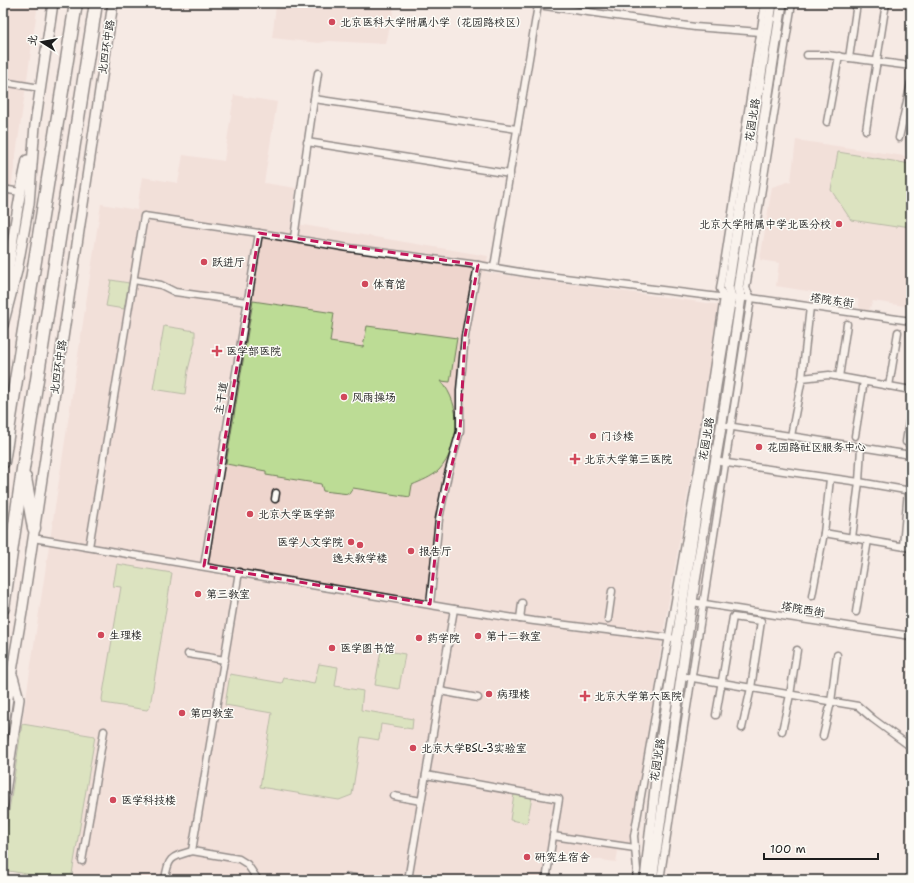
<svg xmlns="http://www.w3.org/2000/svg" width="914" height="883" viewBox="0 0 914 883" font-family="'Shantell Sans','LXGW WenKai TC',sans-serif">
<rect width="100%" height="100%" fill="#f6eae4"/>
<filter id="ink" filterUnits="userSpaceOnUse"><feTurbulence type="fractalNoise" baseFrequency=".025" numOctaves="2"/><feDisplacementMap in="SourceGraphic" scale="8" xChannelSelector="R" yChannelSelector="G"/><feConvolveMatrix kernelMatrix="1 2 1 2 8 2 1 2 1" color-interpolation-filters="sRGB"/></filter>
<g filter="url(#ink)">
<g fill="#eed5cd">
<polygon points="3,3 38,3 3,244"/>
<polygon points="282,3 395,3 386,44 329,41 319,43 272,38 276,6"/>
<polygon points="234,95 277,102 264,183 296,188 291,223 488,256 485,272 721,305 664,628 630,852 618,851 616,862 551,853 546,880 71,880 95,736 22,724 101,204 137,210 142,177 178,183 183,155 224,161"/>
<polygon points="796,140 911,157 911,307 873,301 868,312 860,311 858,299 776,286 779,263 760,260 772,187 791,181"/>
</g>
<g fill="#bcdc95" stroke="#6c7c58">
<polygon points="838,152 911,164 911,227 897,225 897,227 851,220 831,190"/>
<polygon points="111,280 129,283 124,309 106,306"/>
<path d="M253,301L334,313L330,342L363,347L367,326L457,338L450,382L441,381C462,405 461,446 439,470C432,477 421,481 412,485L410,497L353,488L349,494L323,491L321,484L266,475V471L226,464Z"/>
<polygon points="164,326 195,331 195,342 188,370 185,394 153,389"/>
<polygon points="117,564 172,573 150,706 147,710 103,703 102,699 121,587 113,586"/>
<polygon points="381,650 405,654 399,689 375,685"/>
<polygon points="319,664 338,667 335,686 363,691 361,710 413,719 412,729 381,724 379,740 361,737 352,795 339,800 260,787 272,713 225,705 230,674 282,683 284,678 314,684"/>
<polygon points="22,724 95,736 71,880 62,880 3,870 3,852"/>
<polygon points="514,794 532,797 527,823 510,820"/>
</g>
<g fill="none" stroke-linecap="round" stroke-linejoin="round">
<g stroke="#1c1c1c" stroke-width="9">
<g id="street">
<polyline points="807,55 827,55 911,66"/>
<polyline points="849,58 857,3"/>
<polyline points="3,82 40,88"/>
<polyline points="314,99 318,73"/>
<polyline points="827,122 839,56"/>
<polyline points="866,130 886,3"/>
<polyline points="899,138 911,83"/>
<polyline points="307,142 510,174"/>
<polyline points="3,189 20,192"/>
<polyline points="294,238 314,99 517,129"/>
<polyline points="494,267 538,5 695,27 760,32 764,34"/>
<polyline points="134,280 161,285 175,292 247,302"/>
<polyline points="839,377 847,324"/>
<polyline points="802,378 829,375 911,390"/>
<polyline points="889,386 898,332"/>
<polyline points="727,426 911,455"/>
<polyline points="791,436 802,378 810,307"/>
<polyline points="855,436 864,381"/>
<polyline points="906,442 911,410"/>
<polyline points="720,462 859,482 911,491"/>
<polyline points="830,479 824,533 911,548"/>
<polyline points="275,499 276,493"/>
<polyline points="33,538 454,609 534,621 671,638"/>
<polyline points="852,538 859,482 861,447"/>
<polyline points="903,546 908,491"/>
<polyline points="89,547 144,216 259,233 349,248 478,265 532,274 719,297 751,298 911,321"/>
<polyline points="204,566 259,233"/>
<polyline points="239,572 192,851 239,859 247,864 258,880"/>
<polyline points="812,596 824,533"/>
<polyline points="692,602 911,636"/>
<polyline points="430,604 439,519 448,474 460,431 460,390 465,336 478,265"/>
<polyline points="856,612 868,540"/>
<polyline points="520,619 522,603"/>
<polyline points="608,619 612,591"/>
<polyline points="188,654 225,660"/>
<polyline points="687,677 858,706 873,719 911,747"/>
<polyline points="440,691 478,698"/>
<polyline points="716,715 733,617 761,621 751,688 742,728"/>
<polyline points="782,731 790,695 797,650"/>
<polyline points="823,736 831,702 837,655"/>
<polyline points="426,775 559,799 553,836"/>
<polyline points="394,796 421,801"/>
<polyline points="82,861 104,731"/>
<path d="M165,880C168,857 171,857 192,851"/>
<polyline points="344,880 348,877 367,880"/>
<polyline points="408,880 454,609"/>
<polyline points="546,880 553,836 635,848"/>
<polyline points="636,880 637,870 634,836 698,469 724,297 720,289 765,3"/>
<polyline points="660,880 751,298 746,288 792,3"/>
</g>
</g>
<g stroke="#1c1c1c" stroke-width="12">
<g id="secondary">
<path d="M5,301C10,254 17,207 27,160"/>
<polyline points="3,325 17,271 29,204 35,125 53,3"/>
<polyline points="3,731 12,671 23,606 113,3"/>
<polyline points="3,805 19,699 13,677"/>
<polyline points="645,880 658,761 716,386 731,297 728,287 772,3"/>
<polyline points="652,880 695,581 727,392 741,297 738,288 782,3"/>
</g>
</g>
<g stroke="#1c1c1c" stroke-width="15">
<g id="highway">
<polyline points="3,462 76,3"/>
<polyline points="25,478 34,528"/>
<polyline points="3,608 23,469 96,3"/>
</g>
</g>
<use href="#street" stroke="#fdfcf7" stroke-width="6"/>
<use href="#secondary" stroke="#fdfcf7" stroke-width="9"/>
<use href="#highway" stroke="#fdfcf7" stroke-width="12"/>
</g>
</g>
<path d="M0 0H914V883H0ZM259,233L478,265L465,336L460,431L439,519L430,604L204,566Z" fill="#f6eae4" fill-opacity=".55" fill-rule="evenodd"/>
<path fill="none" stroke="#c2185b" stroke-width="3" stroke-dasharray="8 5" stroke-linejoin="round" d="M259,233L478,265L465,336L460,431L439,519L430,604L204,566Z"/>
<g fill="#d1495b" stroke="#fdfcf7" stroke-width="1.5">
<circle cx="332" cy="22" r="4"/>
<circle cx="839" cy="224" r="4"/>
<circle cx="204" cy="262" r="4"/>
<circle cx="365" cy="284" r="4"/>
<path d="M215 345h4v4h4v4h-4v4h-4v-4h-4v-4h4z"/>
<circle cx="344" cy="397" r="4"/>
<circle cx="593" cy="436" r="4"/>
<circle cx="759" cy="447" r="4"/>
<path d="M573 453h4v4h4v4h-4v4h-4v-4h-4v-4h4z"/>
<circle cx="250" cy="514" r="4"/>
<circle cx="351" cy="542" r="4"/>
<circle cx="360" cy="545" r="4"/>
<circle cx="411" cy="551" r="4"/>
<circle cx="198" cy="594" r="4"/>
<circle cx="101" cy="635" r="4"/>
<circle cx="478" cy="636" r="4"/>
<circle cx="419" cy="638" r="4"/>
<circle cx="332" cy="648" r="4"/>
<circle cx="489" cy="694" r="4"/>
<path d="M583 690h4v4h4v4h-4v4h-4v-4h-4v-4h4z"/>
<circle cx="182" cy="713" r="4"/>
<circle cx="413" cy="748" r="4"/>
<circle cx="113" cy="800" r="4"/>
<circle cx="527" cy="857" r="4"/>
</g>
<g text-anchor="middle" stroke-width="3" stroke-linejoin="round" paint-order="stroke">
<g font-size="11" fill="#1c1c1c" stroke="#fdfcf7" text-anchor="start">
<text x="340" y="26">北京医科大学附属小学（花园路校区）</text>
<text x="831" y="228" text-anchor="end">北京大学附属中学北医分校</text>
<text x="212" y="266">跃进厅</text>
<text x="373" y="288">体育馆</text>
<text x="226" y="355">医学部医院</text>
<text x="352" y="401">风雨操场</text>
<text x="601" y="440">门诊楼</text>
<text x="767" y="451">花园路社区服务中心</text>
<text x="584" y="463">北京大学第三医院</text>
<text x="258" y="518">北京大学医学部</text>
<text x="343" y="546" text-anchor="end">医学人文学院</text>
<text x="419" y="555">报告厅</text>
<text x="360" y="562" text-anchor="middle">逸夫教学楼</text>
<text x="206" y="598">第三教室</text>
<text x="109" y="639">生理楼</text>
<text x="486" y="640">第十二教室</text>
<text x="427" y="642">药学院</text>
<text x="340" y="652">医学图书馆</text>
<text x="497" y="698">病理楼</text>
<text x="594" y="700">北京大学第六医院</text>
<text x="190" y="717">第四教室</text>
<text x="421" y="752">北京大学BSL-3实验室</text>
<text x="121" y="804">医学科技楼</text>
<text x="535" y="861">研究生宿舍</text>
</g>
<g font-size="11" fill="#1c1c1c" stroke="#fdfcf7">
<text transform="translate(106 47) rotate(-81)" y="4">北四环中路</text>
<text transform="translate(752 120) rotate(-81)" y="4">花园北路</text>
<text transform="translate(832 300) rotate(8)" y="4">塔院东街</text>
<text transform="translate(58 367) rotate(-81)" y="4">北四环中路</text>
<text transform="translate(221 398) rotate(-81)" y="4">主干道</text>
<text transform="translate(706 439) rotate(-80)" y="4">花园北路</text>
<text transform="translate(803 609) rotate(9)" y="4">塔院西街</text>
<text transform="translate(657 760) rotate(-81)" y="4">花园北路</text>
</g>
</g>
<rect width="914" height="883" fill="none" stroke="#fdfcf7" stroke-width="16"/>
<rect x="8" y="8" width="898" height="867" fill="none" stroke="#1c1c1c" stroke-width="1.5" filter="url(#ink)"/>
<g transform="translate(42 42) rotate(281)" stroke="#fdfcf7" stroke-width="3" paint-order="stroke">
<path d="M0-3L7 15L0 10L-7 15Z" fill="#1c1c1c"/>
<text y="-6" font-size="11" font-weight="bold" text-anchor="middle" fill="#1c1c1c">北</text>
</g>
<path d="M764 853v6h114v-6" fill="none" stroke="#1c1c1c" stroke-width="2"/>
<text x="770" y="853" font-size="12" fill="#1c1c1c" stroke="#fdfcf7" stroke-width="3" paint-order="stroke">100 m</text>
</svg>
